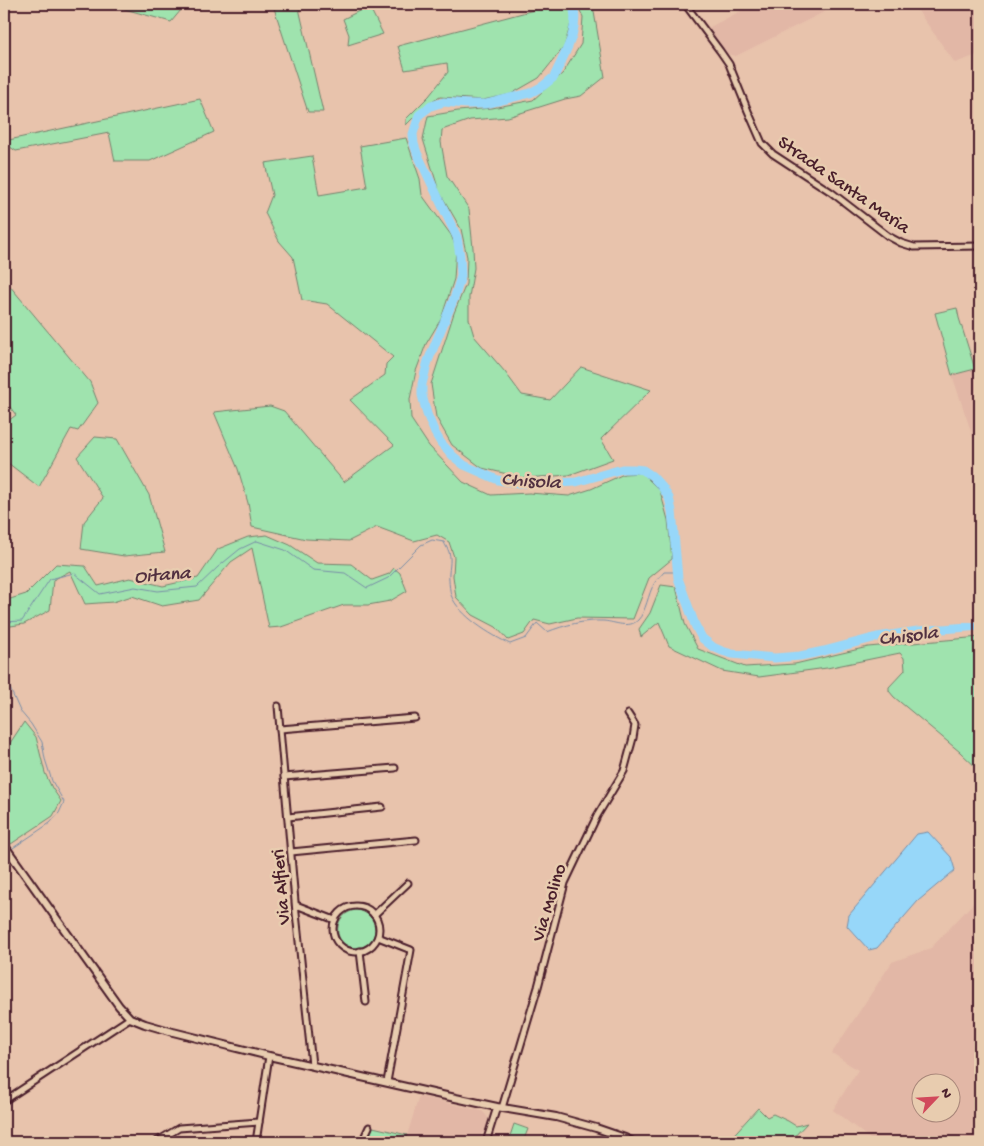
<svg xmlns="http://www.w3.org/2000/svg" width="984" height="1146" viewBox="0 0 984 1146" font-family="'Gochi Hand',sans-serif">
<rect width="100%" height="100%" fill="#e8c3ac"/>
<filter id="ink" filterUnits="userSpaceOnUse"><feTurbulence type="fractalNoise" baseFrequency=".02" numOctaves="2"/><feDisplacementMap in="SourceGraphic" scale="10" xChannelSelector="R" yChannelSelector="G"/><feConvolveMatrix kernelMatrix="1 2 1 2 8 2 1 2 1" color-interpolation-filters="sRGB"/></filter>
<g filter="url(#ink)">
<g fill="#e2b7a6" fill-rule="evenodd">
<polygon points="754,4 840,4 736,56 727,54 708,28"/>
<polygon points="913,4 980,4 980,54 955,63"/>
<polygon points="975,369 980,386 980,448 975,443 952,375"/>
<path d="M980,896V1142H874L833,1110L858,1070L832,1053L892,962L931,948ZM922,1084H952V1114H922Z"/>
<polygon points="419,1096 482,1111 486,1115 489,1121 487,1133 482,1133 479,1142 408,1142 406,1139"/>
</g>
<g fill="#9fe3ae" stroke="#74816c">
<polygon points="125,4 174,4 181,10 171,22 121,8"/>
<polygon points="276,4 298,4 323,112 308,112 273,5"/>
<polygon points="549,4 567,4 573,16 564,47 539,78 511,94 483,100 440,97 425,106 406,125 406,119 429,96 448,72 447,63 405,70 398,46 549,6"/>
<polygon points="577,4 592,4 593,6 605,77 581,96 565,99 508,117 470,120 442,130 441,142 447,176 469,209 473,248 474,268 469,297 469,319 474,336 505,372 522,395 550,400 581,367 651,390 601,439 613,459 569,475 524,478 482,468 452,445 436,417 431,384 454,313 466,284 467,257 461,229 439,191 423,139 428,116 458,111 492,108 533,100 563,73 581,44 583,17"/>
<polygon points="369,6 383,34 348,45 349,35 343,19"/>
<polygon points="200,99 214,132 150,161 115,161 109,133 16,151 4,143 4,141"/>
<polygon points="406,138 420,179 422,195 451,235 456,248 454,279 441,319 426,344 416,371 410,399 411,419 429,446 463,482 491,495 529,493 569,496 591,489 624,474 642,473 660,491 668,520 672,559 649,578 633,619 577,618 550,624 534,620 524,634 508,640 496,627 473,615 456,597 453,576 454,557 449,542 437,535 414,541 377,527 349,541 306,539 252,527 248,503 238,469 214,412 270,406 284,411 344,482 394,445 350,400 385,375 386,364 393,357 327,304 302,300 293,257 279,241 265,213 272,195 265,163 312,156 319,195 367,187 360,146"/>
<polygon points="4,279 90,382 98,403 78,431 71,429 39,487 4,460 4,424 16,415 4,399"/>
<polygon points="957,308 959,318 975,369 952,375 935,313"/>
<polygon points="95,437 117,439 149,495 165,552 124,556 81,549 84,522 103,498 77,457"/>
<polygon points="267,535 290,545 317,563 351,564 372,580 389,574 394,568 400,573 407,591 390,601 368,605 344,605 281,627 269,628 252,548 231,562 199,600 162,606 132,596 113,602 85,604 70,571 53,580 50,610 24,624 4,627 4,601 26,594 56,564 85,566 98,586 130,578 163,586 198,578 218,549 248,537"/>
<polygon points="661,585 676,587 685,624 698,649 745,667 795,664 868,647 980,637 980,771 960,752 894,697 889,691 889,687 905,670 904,658 900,653 827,668 759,677 722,671 669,646 659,622 641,637 639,629 650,613"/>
<polygon points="24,722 36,737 45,773 52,788 61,801 53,816 11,844 4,833 4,752"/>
<path d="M356,910C381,912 381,947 357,948C333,949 330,914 356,910Z"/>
<polygon points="758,1108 767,1117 773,1114 788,1121 796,1126 807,1123 792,1139 795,1142 727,1142"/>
<polygon points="514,1124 528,1129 523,1142 508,1142"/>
<polygon points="373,1127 407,1135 406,1139 408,1142 366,1142"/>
</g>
<polygon fill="#97d7f9" stroke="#788da7" points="928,832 951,857 955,870 918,901 877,948 869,950 847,926 849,915 917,834"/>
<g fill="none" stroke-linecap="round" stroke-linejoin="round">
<g stroke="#788da7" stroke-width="1">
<path d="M4,622L22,621L50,579L74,573L100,594L135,587L158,591L197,587L218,567L240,549L257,541L285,550L313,570L345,573L367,588L388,578L421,545L432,540L444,542C445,545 448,549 449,552C452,561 448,571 449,580C449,584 450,591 451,595C459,616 491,635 510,644L526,638L537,623L547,632C565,625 584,620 604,621C615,622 629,629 638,620C646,612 648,594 654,584C656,580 661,576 664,572H677"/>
<polyline points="4,675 20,711 31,724 42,742 45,759 52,781 64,802 59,813 50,823 10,850"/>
</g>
<path stroke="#97d7f9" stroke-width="9" d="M572,4C582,27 563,56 554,77L543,86L530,93L486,104H467L444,102L431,106L419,115L413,134L414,144L417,153L457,237L460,256L461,276L455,296L428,361L422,384V395L427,414L435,433L441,443L453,456L464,465L498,480L519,483H557L576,482L622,469H634L643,470L652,476L662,487L669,498L672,511L678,578L695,625L702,638L713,647L722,651L732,654L775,658L800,656L824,651L877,637L918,631L980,626"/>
<g stroke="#4a1f2b" stroke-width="9">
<g id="minor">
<polyline points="685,4 720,51 729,64 748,111 762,143 773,154 831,192 888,236 901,243 914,247 980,246"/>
<polyline points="278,706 296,913 312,1065"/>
<polyline points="280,729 415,718"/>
<polyline points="284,777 395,768"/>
<polyline points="288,817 382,807"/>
<polyline points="291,852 416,840"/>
<polyline points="296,905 335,920"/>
<circle cx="356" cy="929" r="23"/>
<polyline points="374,915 408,883"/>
<polyline points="378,937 411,950 387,1082"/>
<polyline points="360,951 366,1002"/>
<polyline points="4,1101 130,1018"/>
<polyline points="502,1108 538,987 565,883 597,816 624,771 633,738 635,725 628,714"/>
<polyline points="156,1142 179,1128 259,1122"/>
<polyline points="256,1142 269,1056"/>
<polyline points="362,1142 369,1127"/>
<polyline points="486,1142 497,1107"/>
</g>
</g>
<g stroke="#4a1f2b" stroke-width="10">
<polyline id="tertiary" points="4,845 119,1006 130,1018 145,1024 173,1032 269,1056 437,1094 497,1107 556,1117 596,1128 625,1138 633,1142"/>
</g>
<use href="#minor" stroke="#e8ccaf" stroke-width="5"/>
<use href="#tertiary" stroke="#e8ccaf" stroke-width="6"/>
</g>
</g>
<g text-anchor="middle" stroke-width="5" stroke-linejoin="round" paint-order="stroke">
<g font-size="19" fill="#4a1f2b" stroke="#e8ccaf">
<text transform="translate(845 183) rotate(35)" y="7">Strada Santa Maria</text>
<text transform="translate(279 887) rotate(-95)" y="7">Via Alfieri</text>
<text transform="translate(547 902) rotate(-73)" y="7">Via Molino</text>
</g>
<g font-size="20" font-style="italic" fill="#523140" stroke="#e8ccaf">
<text transform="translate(531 479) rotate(4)" y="7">Chisola</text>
<text transform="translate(162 573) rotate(-4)" y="7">Oitana</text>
<text transform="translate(908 634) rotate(-7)" y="7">Chisola</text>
</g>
</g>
<rect width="984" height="1146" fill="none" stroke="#e8ccaf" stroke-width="20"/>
<rect x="10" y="10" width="964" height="1126" fill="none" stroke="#4a1f2b" stroke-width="2" filter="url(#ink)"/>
<g transform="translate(936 1098) rotate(65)"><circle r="24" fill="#e8ccaf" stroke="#a9877a"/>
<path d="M0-4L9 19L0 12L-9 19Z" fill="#d1495b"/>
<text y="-8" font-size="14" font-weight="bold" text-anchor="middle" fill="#4a1f2b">N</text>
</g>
</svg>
